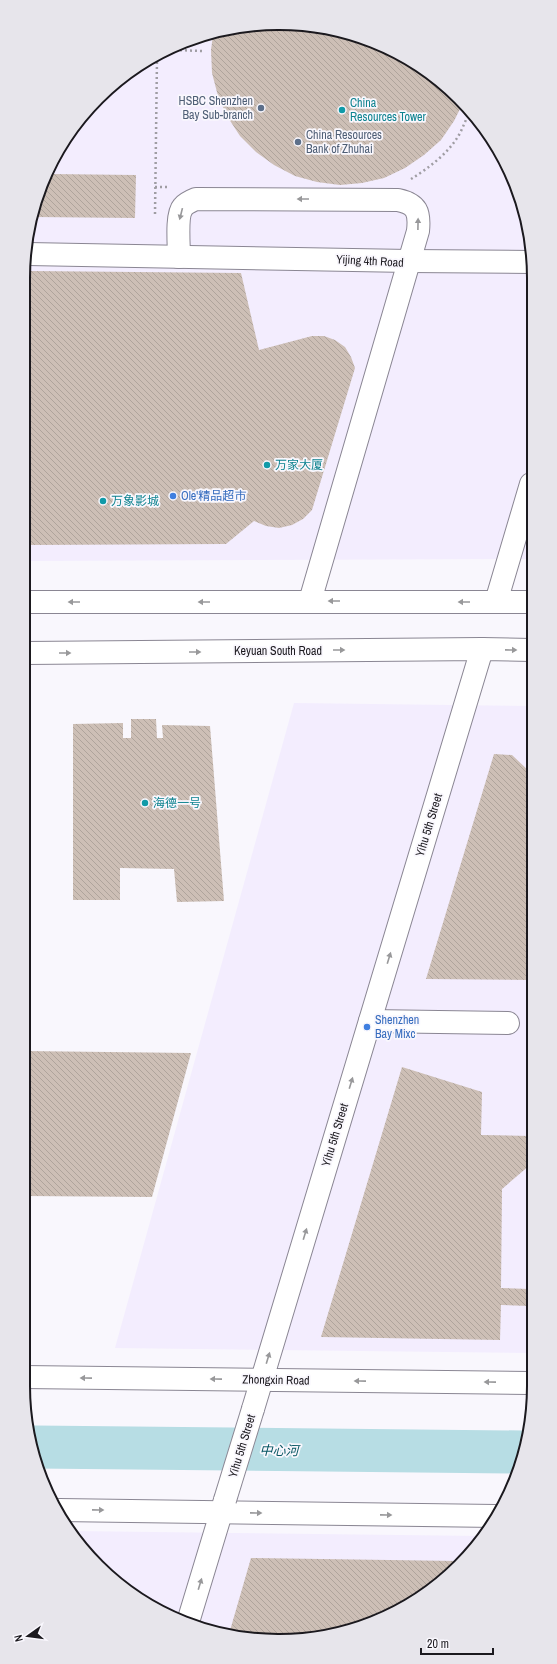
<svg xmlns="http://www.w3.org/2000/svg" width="557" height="1664" viewBox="0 0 557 1664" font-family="'Archivo Narrow','Noto Sans SC',sans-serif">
<defs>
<pattern id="building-back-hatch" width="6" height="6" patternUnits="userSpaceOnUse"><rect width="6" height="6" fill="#cdbfb6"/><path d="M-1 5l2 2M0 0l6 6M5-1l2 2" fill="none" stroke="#afa49c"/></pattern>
</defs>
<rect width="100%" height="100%" fill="#f9f7fd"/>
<g fill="#f3edfe">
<polygon points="229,28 329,28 406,57 470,110 508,166 532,245 531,559 27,561 28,228 66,136 137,66"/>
<polygon points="294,703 531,706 529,1353 115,1348"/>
<polygon points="72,1531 482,1536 421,1598 344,1632 245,1639 165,1615 87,1554"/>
</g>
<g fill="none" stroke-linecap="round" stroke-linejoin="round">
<polyline stroke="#b7dde4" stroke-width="43" points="35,1447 522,1452"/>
</g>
<g fill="url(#building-back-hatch)">
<polygon points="229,28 329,28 406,57 463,103 454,121 441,140 424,155 405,168 384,178 362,183 340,185 317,182 295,176 274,165 256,152 240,136 227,116 218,96 212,73 211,50 213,35"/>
<polygon points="50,174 136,175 135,218 34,217"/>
<polygon points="30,271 241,273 259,350 312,336 324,336 335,340 345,347 351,357 355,368 312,510 303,519 292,525 279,528 266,526 254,521 226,544 29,545 29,520 27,520 28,295 29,295"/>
<polygon points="131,719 156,719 157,738 163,738 162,725 210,726 224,901 177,902 174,869 120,868 120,900 73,900 73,724 123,723 123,738 131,738"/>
<polygon points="494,754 512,755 531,773 530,980 426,979"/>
<polygon points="24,1051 191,1053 152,1197 24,1196"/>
<polygon points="402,1067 482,1092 481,1135 530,1136 530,1165 502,1189 501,1288 529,1289 529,1306 501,1305 500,1340 321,1337"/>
<polygon points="251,1558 457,1561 421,1598 344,1632 245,1639 229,1634"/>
</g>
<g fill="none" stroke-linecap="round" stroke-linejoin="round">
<g stroke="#8a8693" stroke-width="24">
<g id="minor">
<polyline points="28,254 409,261 532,262"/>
<path d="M179,257C179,245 176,215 183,207C186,203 191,201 196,199L398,200C417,204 420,212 418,231L310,601"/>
<polyline points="496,602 531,484"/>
<polyline points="370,1021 508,1023"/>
<polyline points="253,1409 482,649"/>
<polyline points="188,1622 225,1500"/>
</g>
</g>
<g stroke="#8a8693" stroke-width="24">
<g id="major">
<polyline points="26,602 531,602"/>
<polyline points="26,653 482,649 531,650"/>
<polyline points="23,1377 529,1383"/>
<polyline points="59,1510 496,1516"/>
</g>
</g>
<g stroke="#9f9da3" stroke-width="2.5" stroke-dasharray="2 3" stroke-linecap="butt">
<polyline points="175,50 202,51"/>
<path d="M411,179C429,168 450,152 460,133C464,125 467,117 470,110"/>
<polyline points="155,187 169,187"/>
<polyline points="155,214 157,58"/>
</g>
<use href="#minor" stroke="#fff" stroke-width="22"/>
<use href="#major" stroke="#fff" stroke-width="22"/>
<g stroke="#8a8693" stroke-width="24" stroke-linecap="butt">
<polyline id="minor-bridge" points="225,1500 253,1409"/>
</g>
<use href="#minor-bridge" stroke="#fff" stroke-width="22"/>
</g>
<defs><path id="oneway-solid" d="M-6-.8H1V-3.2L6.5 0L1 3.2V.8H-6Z"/></defs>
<g fill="#98989a">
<use href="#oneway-solid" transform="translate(303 199) rotate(-180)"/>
<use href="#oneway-solid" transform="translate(181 214) rotate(104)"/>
<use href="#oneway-solid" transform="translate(418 224) rotate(-89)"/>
<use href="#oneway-solid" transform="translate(334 601) rotate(-180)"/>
<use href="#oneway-solid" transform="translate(74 602) rotate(180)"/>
<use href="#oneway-solid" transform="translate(204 602) rotate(180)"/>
<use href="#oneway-solid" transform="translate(464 602) rotate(-180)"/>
<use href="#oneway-solid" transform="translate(339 650)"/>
<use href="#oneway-solid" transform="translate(511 650) rotate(1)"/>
<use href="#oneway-solid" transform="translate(195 652)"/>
<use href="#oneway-solid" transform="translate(65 653)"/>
<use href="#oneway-solid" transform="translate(389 958) rotate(-73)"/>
<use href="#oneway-solid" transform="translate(351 1083) rotate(-73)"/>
<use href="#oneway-solid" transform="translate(305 1234) rotate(-73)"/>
<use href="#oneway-solid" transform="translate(268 1358) rotate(-73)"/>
<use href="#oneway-solid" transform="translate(86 1378) rotate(-179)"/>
<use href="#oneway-solid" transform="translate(216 1379) rotate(-179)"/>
<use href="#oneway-solid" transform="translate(360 1381) rotate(-179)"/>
<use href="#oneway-solid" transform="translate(490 1382) rotate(-179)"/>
<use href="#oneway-solid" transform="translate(98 1510) rotate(1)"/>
<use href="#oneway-solid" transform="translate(256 1513) rotate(1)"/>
<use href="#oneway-solid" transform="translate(386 1515) rotate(1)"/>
<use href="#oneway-solid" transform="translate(200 1584) rotate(-73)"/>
</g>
<g fill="#5c6f8a" stroke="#f9f7fd" stroke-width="1.5">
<circle cx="261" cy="108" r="4"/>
<circle cx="298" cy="142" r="4"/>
</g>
<g fill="#0f9aa8" stroke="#f9f7fd" stroke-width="1.5">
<circle cx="342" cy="110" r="4"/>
<circle cx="267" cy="465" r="4"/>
<circle cx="103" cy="501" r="4"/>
<circle cx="145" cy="803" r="4"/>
</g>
<g fill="#3f7fe0" stroke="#f9f7fd" stroke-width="1.5">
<circle cx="173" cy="496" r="4"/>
<circle cx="367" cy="1027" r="4"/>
</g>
<g text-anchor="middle" stroke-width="3.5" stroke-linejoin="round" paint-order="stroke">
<g font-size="12" fill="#4e5e75" stroke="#f9f7fd" text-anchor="end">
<text x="253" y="105">HSBC Shenzhen<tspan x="253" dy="14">Bay Sub-branch</tspan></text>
<text x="306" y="139" text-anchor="start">China Resources<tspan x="306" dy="14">Bank of Zhuhai</tspan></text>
</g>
<g font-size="12" fill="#0d838f" stroke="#f9f7fd" text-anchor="start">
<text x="350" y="107">China<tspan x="350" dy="14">Resources Tower</tspan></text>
<text x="275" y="469">万家大厦</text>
<text x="111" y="505">万象影城</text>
<text x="153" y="807">海德一号</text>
</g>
<g font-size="12" fill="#1b191e" stroke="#f9f7fd">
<text transform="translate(370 261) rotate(3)" y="4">Yijing 4th Road</text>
<text x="278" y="655">Keyuan South Road</text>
<text transform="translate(429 825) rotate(-73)" y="4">Yihu 5th Street</text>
<text transform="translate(335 1135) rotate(-73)" y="4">Yihu 5th Street</text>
<text transform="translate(276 1380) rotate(1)" y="4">Zhongxin Road</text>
<text transform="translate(242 1446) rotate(-73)" y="4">Yihu 5th Street</text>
</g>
<g font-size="12" fill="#366cbe" stroke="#f9f7fd" text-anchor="start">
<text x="181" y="500">Ole'精品超市</text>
<text x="375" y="1024">Shenzhen<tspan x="375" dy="14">Bay Mixc</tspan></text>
</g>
<g font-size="13" font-style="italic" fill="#075763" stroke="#f9f7fd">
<text transform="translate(279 1450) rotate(1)" y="5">中心河</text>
</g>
</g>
<path d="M0 0H557V1664H0ZM278 30H279A248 248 0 0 1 527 278V1386A248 248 0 0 1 279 1634H278A248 248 0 0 1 30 1386V278A248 248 0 0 1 278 30Z" fill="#e7e5eb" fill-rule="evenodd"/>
<path fill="none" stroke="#1b191e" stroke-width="2" d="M278 30H279A248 248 0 0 1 527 278V1386A248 248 0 0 1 279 1634H278A248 248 0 0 1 30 1386V278A248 248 0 0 1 278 30Z"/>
<g transform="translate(28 1636) rotate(256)" stroke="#f9f7fd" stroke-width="3" paint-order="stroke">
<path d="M0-3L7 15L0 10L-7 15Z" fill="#1b191e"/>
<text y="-6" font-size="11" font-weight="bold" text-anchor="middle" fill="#1b191e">N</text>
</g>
<path d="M421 1648v6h72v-6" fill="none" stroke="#1b191e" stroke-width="2"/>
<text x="427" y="1648" font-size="12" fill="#1b191e" stroke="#f9f7fd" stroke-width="3" paint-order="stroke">20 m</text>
</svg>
